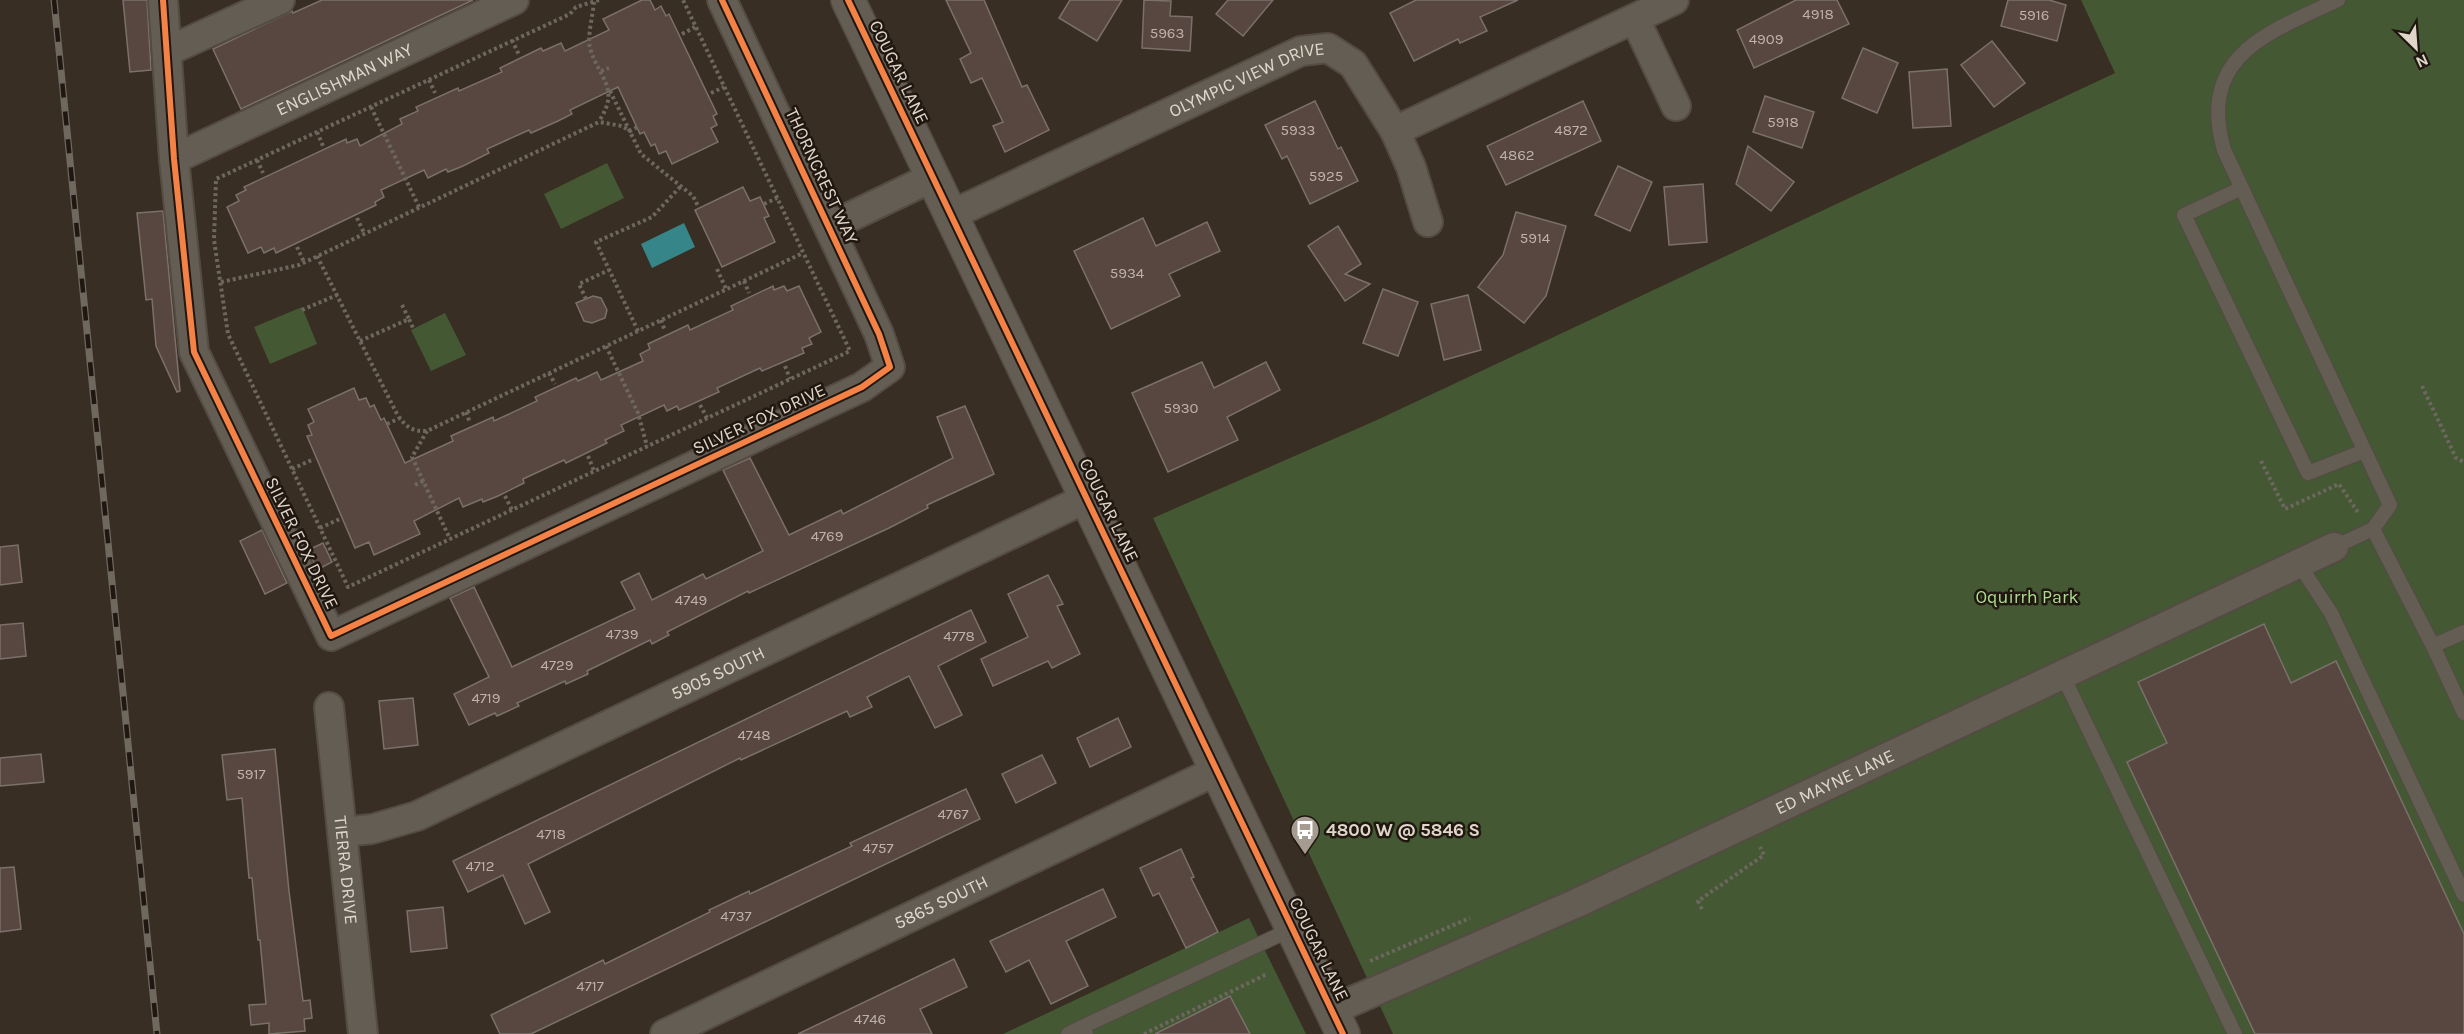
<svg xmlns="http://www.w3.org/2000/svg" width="2464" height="1034" viewBox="0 0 2464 1034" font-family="Karla,sans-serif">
<rect width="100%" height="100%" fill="#382e23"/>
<g fill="#435833">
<polygon points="2081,0 2464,0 2464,1034 1393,1034 1153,518 1377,420 2115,73"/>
<polygon points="607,163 624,198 561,229 544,194"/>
<polygon points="302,307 317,344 270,364 254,327"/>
<polygon points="445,313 466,355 431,371 411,330"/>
<polygon points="1249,918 1306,1034 1003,1034"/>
</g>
<polygon fill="#368689" points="684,223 695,247 652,268 641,244"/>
<g fill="#574740" stroke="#7b716a" stroke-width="1.5">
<polygon points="123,0 147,0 151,70 130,72"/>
<polygon points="322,0 473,0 241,109 213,49 292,11 293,13"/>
<polygon points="642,0 650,0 655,10 661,6 666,16 669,14 717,114 713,116 717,125 711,128 718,142 672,164 666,151 659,154 655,144 651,146 644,132 640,134 618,87 570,110 572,114 558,121 531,133 529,130 487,149 489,153 463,166 448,172 446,169 428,178 424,170 381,190 384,197 375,202 376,205 276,253 274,248 264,253 261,247 248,253 227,207 239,201 236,195 246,190 244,187 346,139 347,143 357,139 360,146 402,124 400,119 418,111 416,107 458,88 459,91 502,72 500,68 541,48 543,51 561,43 565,51 609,30 603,19"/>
<polygon points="946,0 984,0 1022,87 1027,85 1049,130 1005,152 993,126 1003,122 982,78 971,83 960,59 971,53"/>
<polygon points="1070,0 1122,0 1097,41 1059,18"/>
<polygon points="1144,0 1171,1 1170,16 1192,17 1190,51 1142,48"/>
<polygon points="1228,0 1273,0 1243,36 1216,14"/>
<polygon points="1416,0 1518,0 1480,17 1487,31 1460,43 1458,39 1414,61 1390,13"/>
<polygon points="1796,0 1837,0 1849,24 1754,68 1737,30"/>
<polygon points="2008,0 2049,0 2066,5 2057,41 2001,26"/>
<polygon points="1992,41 2025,83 1994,107 1961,65"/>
<polygon points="1863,48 1898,63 1877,113 1842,98"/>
<polygon points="1947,69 1951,126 1913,128 1909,72"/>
<polygon points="1765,96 1814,112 1802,148 1753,132"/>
<polygon points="1315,101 1338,149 1341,147 1358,181 1310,204 1287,156 1282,159 1265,125"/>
<polygon points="1583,101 1601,141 1506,185 1487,146"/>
<polygon points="1748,146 1794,182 1771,211 1736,184"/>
<polygon points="1618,166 1652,182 1630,231 1595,215"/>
<polygon points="1703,184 1707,242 1669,245 1664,187"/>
<polygon points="743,187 750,201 760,197 769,216 764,218 775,242 722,267 695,210"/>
<polygon points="163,211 180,391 177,392 156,346 152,299 146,300 137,213"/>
<polygon points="1516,212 1566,226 1546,296 1524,323 1478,287 1503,255"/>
<polygon points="1143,218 1156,246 1207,222 1220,251 1169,274 1180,296 1111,329 1074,251"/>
<polygon points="1338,226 1361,264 1345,274 1370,284 1345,301 1308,246"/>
<polygon points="773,286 774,290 784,286 787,291 799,286 821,332 809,338 812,344 802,348 804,353 762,371 760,368 717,388 719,392 679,410 677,406 667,411 664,405 621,425 624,431 605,440 607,443 566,463 564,460 523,479 524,483 498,496 483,502 482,499 463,507 459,498 414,521 420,534 374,555 369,542 355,548 307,436 312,435 308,425 314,422 308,409 354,388 359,400 366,398 370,407 374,405 381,420 384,418 405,463 453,441 451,436 493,417 494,421 537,401 535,397 576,378 578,381 597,372 601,380 643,361 640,354 650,349 648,344 688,325 690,330 733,310 731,306"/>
<polygon points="1383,289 1418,302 1398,356 1363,343"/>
<polygon points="1468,295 1481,350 1444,360 1431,304"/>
<polygon points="593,296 601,298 607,310 605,318 592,323 584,321 576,303"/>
<polygon points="1202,362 1214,388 1266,362 1280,390 1227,417 1238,440 1168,472 1132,393"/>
<polygon points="965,406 994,474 927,505 928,508 889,528 749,593 748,591 667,632 669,635 652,644 650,640 587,671 588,674 566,684 565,681 517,703 519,706 497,716 495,713 469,725 454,694 489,677 450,598 474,587 512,667 635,609 621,582 639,573 652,600 703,574 706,579 763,551 723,470 750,458 789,535 841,510 843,514 953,458 937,417"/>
<polygon points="262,530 287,583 265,594 240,541"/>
<polygon points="323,543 332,562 317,570 308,550"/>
<polygon points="18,545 22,582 0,585 0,547"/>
<polygon points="1048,575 1063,604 1057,606 1080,654 1052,668 1048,661 993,686 981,659 1028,637 1008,594"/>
<polygon points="971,610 986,642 938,666 962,715 935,728 909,676 867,697 872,707 850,717 847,711 741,760 740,758 528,864 550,912 525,924 503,875 468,892 453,861"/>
<polygon points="23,623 26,656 0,659 0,625"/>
<polygon points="2264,624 2291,683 2336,661 2464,934 2464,1034 2255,1034 2127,762 2167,743 2138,682"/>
<polygon points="413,698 418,745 384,749 379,701"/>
<polygon points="1118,718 1131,747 1090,767 1077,738"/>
<polygon points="275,749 289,891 303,1001 310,1000 312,1018 304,1019 305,1031 269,1034 269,1023 251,1025 249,1005 266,1004 260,940 258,940 252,878 249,878 242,798 227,800 222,755"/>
<polygon points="41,754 44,782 0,786 0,758"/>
<polygon points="1042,755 1056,783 1016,803 1002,774"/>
<polygon points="966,789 980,819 531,1034 500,1034 491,1015 603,960 605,964 710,912 709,910 749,891 750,894 852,846 850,843"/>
<polygon points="1181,849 1194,877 1191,878 1218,932 1186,948 1159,893 1153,896 1140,868"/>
<polygon points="14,867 21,929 0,932 0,868"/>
<polygon points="1103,889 1116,917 1066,941 1088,986 1051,1004 1029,960 1006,972 990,941"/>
<polygon points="443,907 447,948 411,952 407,911"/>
<polygon points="954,959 967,987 920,1009 932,1034 798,1034"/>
<polygon points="1230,996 1250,1034 1155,1034 1195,1014"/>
</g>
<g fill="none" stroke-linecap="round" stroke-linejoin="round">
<g stroke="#544c43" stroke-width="16">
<g id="lane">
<path d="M2338,0C2267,33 2197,56 2224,150L2390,505L2373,529"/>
<polyline points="2242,188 2184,215 2308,473 2364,451"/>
<polyline points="2334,547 2373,529 2433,646 2464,713"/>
<polyline points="2299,564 2331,613 2464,895"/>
<polyline points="2433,646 2464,632"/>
<polyline points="2062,674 2235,1034"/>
<polyline points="1068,1034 1082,1027"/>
<polyline points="1086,1034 1082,1027 1292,929"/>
</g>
</g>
<g stroke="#544c43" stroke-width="32">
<g id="street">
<polyline points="163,0 174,159 194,352 331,636 862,387 890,367 879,334 722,0"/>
<polyline points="1635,19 1676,106"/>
<polyline points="168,51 280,0"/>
<polyline points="1395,131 1674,0"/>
<path id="s1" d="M174,159L514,0"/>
<path id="s2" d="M951,215L1301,51L1328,48L1353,64L1395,131L1411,167L1428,222"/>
<polyline points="829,227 933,177"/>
<path id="s3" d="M329,707L363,1034"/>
<path id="s4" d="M342,832L372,829L417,816L1087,498"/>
<path id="s5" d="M1332,1010L1577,903L2334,547"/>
<path id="s6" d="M665,1034L1218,770"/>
</g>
</g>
<g stroke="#544c43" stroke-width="36">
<polyline id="secondary" points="848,0 1343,1034"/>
</g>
<g stroke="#6e675f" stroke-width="4" stroke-dasharray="3 3" stroke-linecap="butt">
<polyline points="599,0 576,7 570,14 216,179 214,240 228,334 348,587 850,351 683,0"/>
<path d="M594,2C593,15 587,36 590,48C599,79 621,88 599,121"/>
<polyline points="682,34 695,27"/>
<polyline points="512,40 519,55"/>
<polyline points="601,71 609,68"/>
<polyline points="429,80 435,93"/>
<polyline points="610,91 641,154 693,196 699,208"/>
<polyline points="711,93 724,87"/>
<polyline points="371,107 419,207"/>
<polyline points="317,132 323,146"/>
<polyline points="257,160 263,173"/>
<polyline points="764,204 777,198"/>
<polyline points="357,218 364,233"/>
<polyline points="297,247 304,262"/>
<path d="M317,256L397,414C405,426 412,432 427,431L803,253"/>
<polyline points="717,269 726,289"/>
<polyline points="744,281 749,293"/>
<polyline points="221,282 299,265 599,122 622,126 630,131 637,127"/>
<polyline points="586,299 579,284 609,270"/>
<polyline points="402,305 409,319"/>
<polyline points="302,310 337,295"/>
<polyline points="661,320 665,331"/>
<polyline points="638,331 596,242 652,217 681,186"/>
<polyline points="360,341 409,319 413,328"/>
<polyline points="606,346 638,413 647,446"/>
<polyline points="785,366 790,379"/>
<polyline points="549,373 555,384"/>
<polyline points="2422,386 2456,458 2464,462"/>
<polyline points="700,405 707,418"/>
<polyline points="466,412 470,423"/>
<polyline points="387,424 400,418"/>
<polyline points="427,431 412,457 450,539"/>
<polyline points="588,456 594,471"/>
<polyline points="2261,461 2285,509 2339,484 2359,514"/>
<polyline points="292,469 314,459"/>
<polyline points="415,485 423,481"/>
<polyline points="505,496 512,510"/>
<polyline points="320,528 342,518"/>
<polyline points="1702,909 1698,901 1764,855 1760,847"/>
<polyline points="1370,961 1470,918"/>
<polyline points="1144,1034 1267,974"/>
</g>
<use href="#lane" stroke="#645d54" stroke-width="14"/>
<use href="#street" stroke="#645d54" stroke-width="28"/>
<use href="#secondary" stroke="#645d54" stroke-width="33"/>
<g stroke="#6f685f" stroke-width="7">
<polyline id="rail" points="54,0 157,1034"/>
</g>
<use href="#rail" stroke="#201810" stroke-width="4.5" stroke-dasharray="14" stroke-linecap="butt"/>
<g stroke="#201810" stroke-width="10">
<g id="cycleway">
<polyline points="163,0 174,159 194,352 331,636 862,387 890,367 879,334 722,0"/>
<polyline points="848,0 1343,1034"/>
</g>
</g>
<use href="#cycleway" stroke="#f48246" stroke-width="6"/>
</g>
<defs>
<g id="bus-pin" transform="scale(1.5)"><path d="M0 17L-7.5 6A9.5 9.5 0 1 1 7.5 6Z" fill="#a69b90" stroke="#201810"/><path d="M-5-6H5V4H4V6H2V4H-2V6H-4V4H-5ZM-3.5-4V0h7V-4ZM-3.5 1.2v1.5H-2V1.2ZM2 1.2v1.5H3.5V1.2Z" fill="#fff"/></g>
</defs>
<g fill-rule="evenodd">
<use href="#bus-pin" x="1305" y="830"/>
</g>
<g text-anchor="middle" stroke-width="5" stroke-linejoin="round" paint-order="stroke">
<g font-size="15" fill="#beb2a8">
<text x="1818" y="19">4918</text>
<text x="2034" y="20">5916</text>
<text x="1167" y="38">5963</text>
<text x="1766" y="44">4909</text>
<text x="1783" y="127">5918</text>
<text x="1298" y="135">5933</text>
<text x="1571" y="135">4872</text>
<text x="1517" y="160">4862</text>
<text x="1326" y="181">5925</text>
<text x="1535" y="243">5914</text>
<text x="1127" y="278">5934</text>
<text x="1181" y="413">5930</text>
<text x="827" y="541">4769</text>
<text x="691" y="605">4749</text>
<text x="622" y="639">4739</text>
<text x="959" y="641">4778</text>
<text x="557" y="670">4729</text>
<text x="486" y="703">4719</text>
<text x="754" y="740">4748</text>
<text x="251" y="779">5917</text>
<text x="953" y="819">4767</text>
<text x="551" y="839">4718</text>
<text x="878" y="853">4757</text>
<text x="480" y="871">4712</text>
<text x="736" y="921">4737</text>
<text x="590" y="991">4717</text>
<text x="870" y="1024">4746</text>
</g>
<g font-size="18" fill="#e1d6ca" stroke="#201810">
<text transform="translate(899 72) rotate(64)" y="6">COUGAR LANE</text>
<text dy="6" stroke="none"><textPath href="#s1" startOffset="188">ENGLISHMAN WAY</textPath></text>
<text dy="6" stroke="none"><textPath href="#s2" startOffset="326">OLYMPIC VIEW DRIVE</textPath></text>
<text transform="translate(822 176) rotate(65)" y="6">THORNCREST WAY</text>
<text transform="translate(759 419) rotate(-25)" y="6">SILVER FOX DRIVE</text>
<text transform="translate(1109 510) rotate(64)" y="6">COUGAR LANE</text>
<text transform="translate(302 543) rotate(64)" y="6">SILVER FOX DRIVE</text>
<text dy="6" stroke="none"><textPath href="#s4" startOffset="410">5905 SOUTH</textPath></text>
<text dy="6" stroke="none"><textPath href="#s5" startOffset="552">ED MAYNE LANE</textPath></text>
<text dy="6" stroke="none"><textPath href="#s3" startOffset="164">TIERRA DRIVE</textPath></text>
<text dy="6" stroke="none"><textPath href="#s6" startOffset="306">5865 SOUTH</textPath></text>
<text transform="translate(1319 949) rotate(64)" y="6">COUGAR LANE</text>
</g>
<g font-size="18" fill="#acdc8f" stroke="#201810">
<text x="2027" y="603">Oquirrh Park</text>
</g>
<g font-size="18" font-weight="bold" fill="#e1d6ca" stroke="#201810" text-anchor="start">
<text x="1326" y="836">4800 W @ 5846 S</text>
</g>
</g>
<g transform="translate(2416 48) rotate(155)" stroke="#201810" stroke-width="4.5" paint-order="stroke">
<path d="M0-4.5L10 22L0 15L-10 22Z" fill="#e1d6ca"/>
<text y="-9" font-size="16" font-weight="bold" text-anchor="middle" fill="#e1d6ca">N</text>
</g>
</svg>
